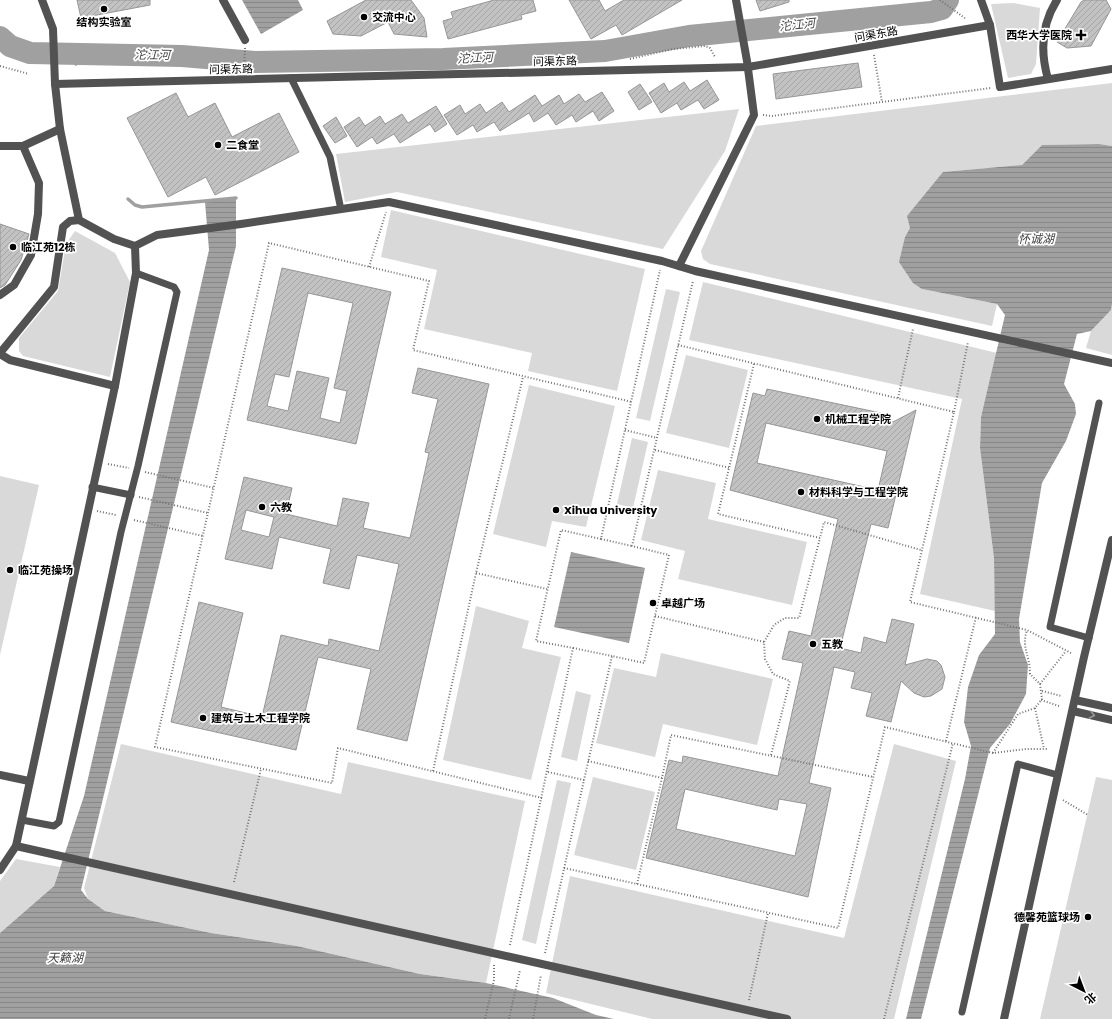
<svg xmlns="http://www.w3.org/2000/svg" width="1112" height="1019" viewBox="0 0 1112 1019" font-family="Poppins,'Noto Sans SC',sans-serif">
<defs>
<pattern id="water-rules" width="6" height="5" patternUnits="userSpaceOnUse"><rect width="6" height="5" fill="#a0a0a0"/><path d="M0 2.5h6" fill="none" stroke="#888"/></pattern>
<pattern id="building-hatch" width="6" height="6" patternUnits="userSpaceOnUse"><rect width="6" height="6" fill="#c2c2c2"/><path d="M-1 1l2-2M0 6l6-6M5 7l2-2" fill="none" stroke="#a5a5a5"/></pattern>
</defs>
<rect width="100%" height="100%" fill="#fff"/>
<g fill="#d9d9d9">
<polygon points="1014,3 1040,8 1036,64 1031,74 1008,78 991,4"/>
<polygon points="1112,83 1112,146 1099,144 1042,145 1022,165 943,172 905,237 922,289 997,304 992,326 710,264 703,259 701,251 756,126"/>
<polygon points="739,109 725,151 663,249 397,192 345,202 336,154"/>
<polygon points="391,210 645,269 617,391 528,371 532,353 424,329 437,270 381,257"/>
<polygon points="75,231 115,253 130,282 110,377 23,356 19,351 19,338 58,291 66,244"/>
<polygon points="703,282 997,353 981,417 980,448 994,558 995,611 920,594 962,399 689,340"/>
<polygon points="666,289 680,292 650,421 636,418"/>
<polygon points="1112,304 1112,355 1086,348 1091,331 1111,310"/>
<polygon points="686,355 748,370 729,448 666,433"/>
<polygon points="529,385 615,406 586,527 552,521 546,547 493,534"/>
<polygon points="632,438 648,442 633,508 617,504"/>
<polygon points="658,470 716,483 708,519 807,542 792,605 678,579 685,551 641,540"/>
<polygon points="0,476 39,485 0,655"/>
<polygon points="476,606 529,621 522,648 561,657 531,780 443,760"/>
<polygon points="661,653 773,679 757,745 663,724 655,757 596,743 614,668 656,677"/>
<polygon points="576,691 591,695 577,761 561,757"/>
<polygon points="121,744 341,794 348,762 525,801 486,983 420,974 297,946 211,933 105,911 88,899 84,888"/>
<polygon points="894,744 956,761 894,1019 652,1019 546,993 570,876 844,938"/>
<polygon points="593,777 655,792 636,870 574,855"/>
<polygon points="1096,777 1112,780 1112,1019 1040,1019"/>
<polygon points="557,780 571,783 536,944 522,940"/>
<polygon points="16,859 60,867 54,886 0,933 0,881"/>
</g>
<g fill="url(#water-rules)">
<polygon points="242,0 298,0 303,10 261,34"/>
<polygon points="1099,144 1112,146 1112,304 1111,310 1091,331 1077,334 1064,384 1075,404 1076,414 1066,441 1042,483 1019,619 1020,642 1028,665 1026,694 1010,724 990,748 921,1019 906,1019 965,779 971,746 964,722 968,687 979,655 995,634 994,558 980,448 981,417 1005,315 997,304 922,289 913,283 899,262 905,237 910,228 907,216 943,172 1022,165 1042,145"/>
<polygon points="236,198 236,246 81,890 88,899 105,911 211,933 297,946 420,974 486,983 553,998 596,1015 614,1019 0,1019 0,933 54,886 84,796 209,250 205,202"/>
<polygon points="571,552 645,568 629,643 554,627"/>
</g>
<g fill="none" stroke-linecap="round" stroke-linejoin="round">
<g stroke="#a0a0a0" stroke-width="3.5">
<polyline points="66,53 76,64"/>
<polyline points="128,199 135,205 142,207 236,198"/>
</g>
<polyline stroke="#a0a0a0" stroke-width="22" points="0,37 10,46 30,53 182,56 255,62 443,59 605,51 689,36 931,12 942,9 948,0"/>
</g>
<g fill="url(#building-hatch)" stroke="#969696" fill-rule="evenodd">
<polygon points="77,0 150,0 150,5 81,18"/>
<polygon points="366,0 411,0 424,18 427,37 394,34 388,22 361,36 333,34 327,21"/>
<polygon points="494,0 533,0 536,11 521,15 522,19 448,39 443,21 453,18 451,12"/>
<polygon points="569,0 599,0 605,11 624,0 682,0 622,35 616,25 591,39"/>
<polygon points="756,0 789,0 789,2 760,11"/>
<polygon points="1084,0 1106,0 1111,9 1091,46 1067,48 1057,42 1081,2"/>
<polygon points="858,63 862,87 776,99 773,74"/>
<polygon points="707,80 719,100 704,109 698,100 681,110 677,103 661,113 649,93 664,83 669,92 684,82 690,91"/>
<polygon points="640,84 652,102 639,110 628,92"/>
<polygon points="602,92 614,111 599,121 593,111 576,122 572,115 556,125 548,113 534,122 529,113 500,131 494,122 477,132 473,125 457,135 444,115 460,105 465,114 480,104 486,113 502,102 509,112 535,95 542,106 559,95 564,104 579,94 585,102"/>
<polygon points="176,93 188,117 215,103 232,137 279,113 299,152 215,195 206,177 168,197 127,118"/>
<polygon points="436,106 447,124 435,132 430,124 400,143 394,134 377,144 372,137 357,147 344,127 359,117 365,126 380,116 385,124 402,114 408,123"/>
<polygon points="336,117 347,136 335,143 323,126"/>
<polygon points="0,224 29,234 21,260 5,285 0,288"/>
<path d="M282,268L391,292L356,444L247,420ZM308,293L353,303L334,388L347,391L340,423L320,418L329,378L297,371L288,411L267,406L275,374L289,377Z"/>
<path d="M418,368L489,384L407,741L357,729L371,669L318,657L296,750L171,722L199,602L243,613L221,707L262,717L281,635L328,646L329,639L379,651L399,564L357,555L349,589L323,583L331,549L279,537L272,569L225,559L244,477L292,488L286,514L337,526L343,498L369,503L363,528L410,538L429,453L425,452L438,399L412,393ZM246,510L274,517L269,537L241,530Z"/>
<path d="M767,389L881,413L879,419L893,422L916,410L888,528L871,524L840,648L861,653L864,637L886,643L892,619L914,624L905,665L927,659L937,661L941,665L945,677L942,689L931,696L924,697L914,693L901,681L891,722L866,716L872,693L851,688L855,672L834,667L809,783L831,788L808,897L646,858L669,760L682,763L683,756L778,776L803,663L782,659L789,631L811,636L838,519L730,490L753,393L765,396ZM766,423L887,451L878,490L757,463ZM685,789L777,810L779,799L807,804L795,856L676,829Z"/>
</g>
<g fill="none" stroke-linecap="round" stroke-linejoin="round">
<g stroke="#747474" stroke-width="2" stroke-dasharray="1 2" stroke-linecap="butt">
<polyline points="940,0 966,19"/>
<polyline points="874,55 882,102"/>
<polyline points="630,59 673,49 705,46 710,48 715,57"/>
<polyline points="0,66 29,74"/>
<polyline points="244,70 245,48"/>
<polyline points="763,115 772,116 991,88"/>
<polyline points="369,267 386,212"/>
<polyline points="678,345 954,412 910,602 1027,630 1071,653"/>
<polyline points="754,364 718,514 820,538 824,522 921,550"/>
<polyline points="898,398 913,329"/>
<polyline points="954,412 968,342"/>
<polyline points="625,430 657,438"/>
<polyline points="655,450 730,468"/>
<polyline points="108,464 129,468"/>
<polyline points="145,472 214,488"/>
<polyline points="139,497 208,513"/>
<polyline points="97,511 116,515"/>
<polyline points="134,520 203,536"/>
<polyline points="601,539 632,546"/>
<polyline points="476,573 547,589"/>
<polyline points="655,616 764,642"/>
<polyline points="573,648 612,656"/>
<polyline points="1040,684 1066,651"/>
<polyline points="1042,691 1061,696"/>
<polyline points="1041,700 1059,706"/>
<polyline points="1035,708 1044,749"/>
<polyline points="946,741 976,617"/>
<path d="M993,753L1018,714L1035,708L1042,699L1040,684L1030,674C1030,655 1021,648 1027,630"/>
<polyline points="771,755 790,681 773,674 765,659 764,642 774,625 785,618 799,618 820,538"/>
<polyline points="588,761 662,778 671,735 873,777"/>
<polyline points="433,771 476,573 523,377"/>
<polyline points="548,772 584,780"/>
<polyline points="542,798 338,748 332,783 155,747 269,243 429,281 413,350 632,402"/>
<polyline points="1063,800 1088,815"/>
<polyline points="564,868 838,928 885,727 993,753 1026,749 1048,749"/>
<polyline points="234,882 261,769"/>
<polyline points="637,884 662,778"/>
<polyline points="510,945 573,648 536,641 561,530 601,539 660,270"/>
<polyline points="545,953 612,656 644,663 669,555 632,546 693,281"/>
<polyline points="749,1000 768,913"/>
<polyline points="485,1019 494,980 494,964"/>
<polyline points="509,1019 520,970"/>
<polyline points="533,1019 541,975"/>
<polyline points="884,1019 953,743"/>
</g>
<g stroke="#525252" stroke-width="7">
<polyline points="291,78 330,157 340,205"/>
<polyline points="92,487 131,495"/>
<polyline points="1089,638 1050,627 1099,403"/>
<polyline points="22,820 54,826 59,822 121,532 138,466 177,292 174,287 136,273"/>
<polyline points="962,1012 1018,764 1058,775"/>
</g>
<g stroke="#525252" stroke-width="8">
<polyline points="42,0 53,29 55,84 60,129 79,220 114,239 135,246"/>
<polyline points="223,0 245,40"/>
<polyline points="981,0 990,25"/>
<path d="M1048,79C1040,51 1041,25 1057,0"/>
<polyline points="55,84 748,67 990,25 1000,87 1112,69"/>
<polyline points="0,146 23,146 60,129"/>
<polyline points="679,266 754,115 747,61 736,0"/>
<polyline points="0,295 14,285 31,255 38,214 39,183 23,146"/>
<polyline points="0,353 54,287 63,227 70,221 79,220"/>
<polyline points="0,354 10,360 115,386"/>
<polyline points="1075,700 1112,708"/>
<polyline points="1073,711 1112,720"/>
<polyline points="0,775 29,781"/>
<polyline points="16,846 787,1019"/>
<polyline points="0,870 16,846 115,386 136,273 135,246 157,235 241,224 389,202 662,261 695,271 1112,363"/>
<polyline points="1004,1019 1084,657 1112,540"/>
</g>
</g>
<defs><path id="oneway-chevron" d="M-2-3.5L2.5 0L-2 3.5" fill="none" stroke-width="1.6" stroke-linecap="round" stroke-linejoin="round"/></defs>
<use stroke="#979797" href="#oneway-chevron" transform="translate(1092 715) rotate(12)"/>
<g fill="#000" stroke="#fff" stroke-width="1.5">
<circle cx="104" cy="9" r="4"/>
<circle cx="364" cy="17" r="4"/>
<path d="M1079 29h4v4h4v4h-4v4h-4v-4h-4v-4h4z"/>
<circle cx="218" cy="145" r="4"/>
<circle cx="13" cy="247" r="4"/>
<circle cx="817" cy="419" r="4"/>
<circle cx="801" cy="492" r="4"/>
<circle cx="262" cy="507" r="4"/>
<circle cx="556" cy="510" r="4"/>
<circle cx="10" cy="570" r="4"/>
<circle cx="653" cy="603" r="4"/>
<circle cx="813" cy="644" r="4"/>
<circle cx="203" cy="718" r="4"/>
<circle cx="1088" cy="917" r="4"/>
</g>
<g text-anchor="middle" stroke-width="3.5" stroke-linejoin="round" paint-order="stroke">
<g font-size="11" font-weight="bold" fill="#000" stroke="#fff" text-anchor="start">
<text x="372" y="21">交流中心</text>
<text x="104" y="26" text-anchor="middle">结构实验室</text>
<text x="1072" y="39" text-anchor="end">西华大学医院</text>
<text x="226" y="149">二食堂</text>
<text x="21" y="251">临江苑12栋</text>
<text x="825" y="423">机械工程学院</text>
<text x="809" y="496">材料科学与工程学院</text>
<text x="270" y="511">六教</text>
<text x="564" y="514">Xihua University</text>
<text x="18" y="574">临江苑操场</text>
<text x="661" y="607">卓越广场</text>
<text x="821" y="648">五教</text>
<text x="211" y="722">建筑与土木工程学院</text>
<text x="1080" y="921" text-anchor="end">德馨苑篮球场</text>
</g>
<g font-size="11" fill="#000" stroke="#fff">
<text transform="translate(876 34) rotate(-10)" y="4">问渠东路</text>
<text transform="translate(555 61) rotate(-1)" y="4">问渠东路</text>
<text transform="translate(231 69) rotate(-1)" y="4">问渠东路</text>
</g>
<g font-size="12" font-style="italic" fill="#414141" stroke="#fff">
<text transform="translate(797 25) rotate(-6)" y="4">沱江河</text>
<text transform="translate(152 55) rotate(1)" y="4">沱江河</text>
<text transform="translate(475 58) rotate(-3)" y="4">沱江河</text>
<text x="1036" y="243">怀诚湖</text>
<text x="65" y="962">天籁湖</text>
</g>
</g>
<g transform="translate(1084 991) rotate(138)" stroke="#ffffff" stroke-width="3" paint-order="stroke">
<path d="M0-3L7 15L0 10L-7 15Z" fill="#000000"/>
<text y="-6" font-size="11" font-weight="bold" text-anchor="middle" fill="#000000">北</text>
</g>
</svg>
